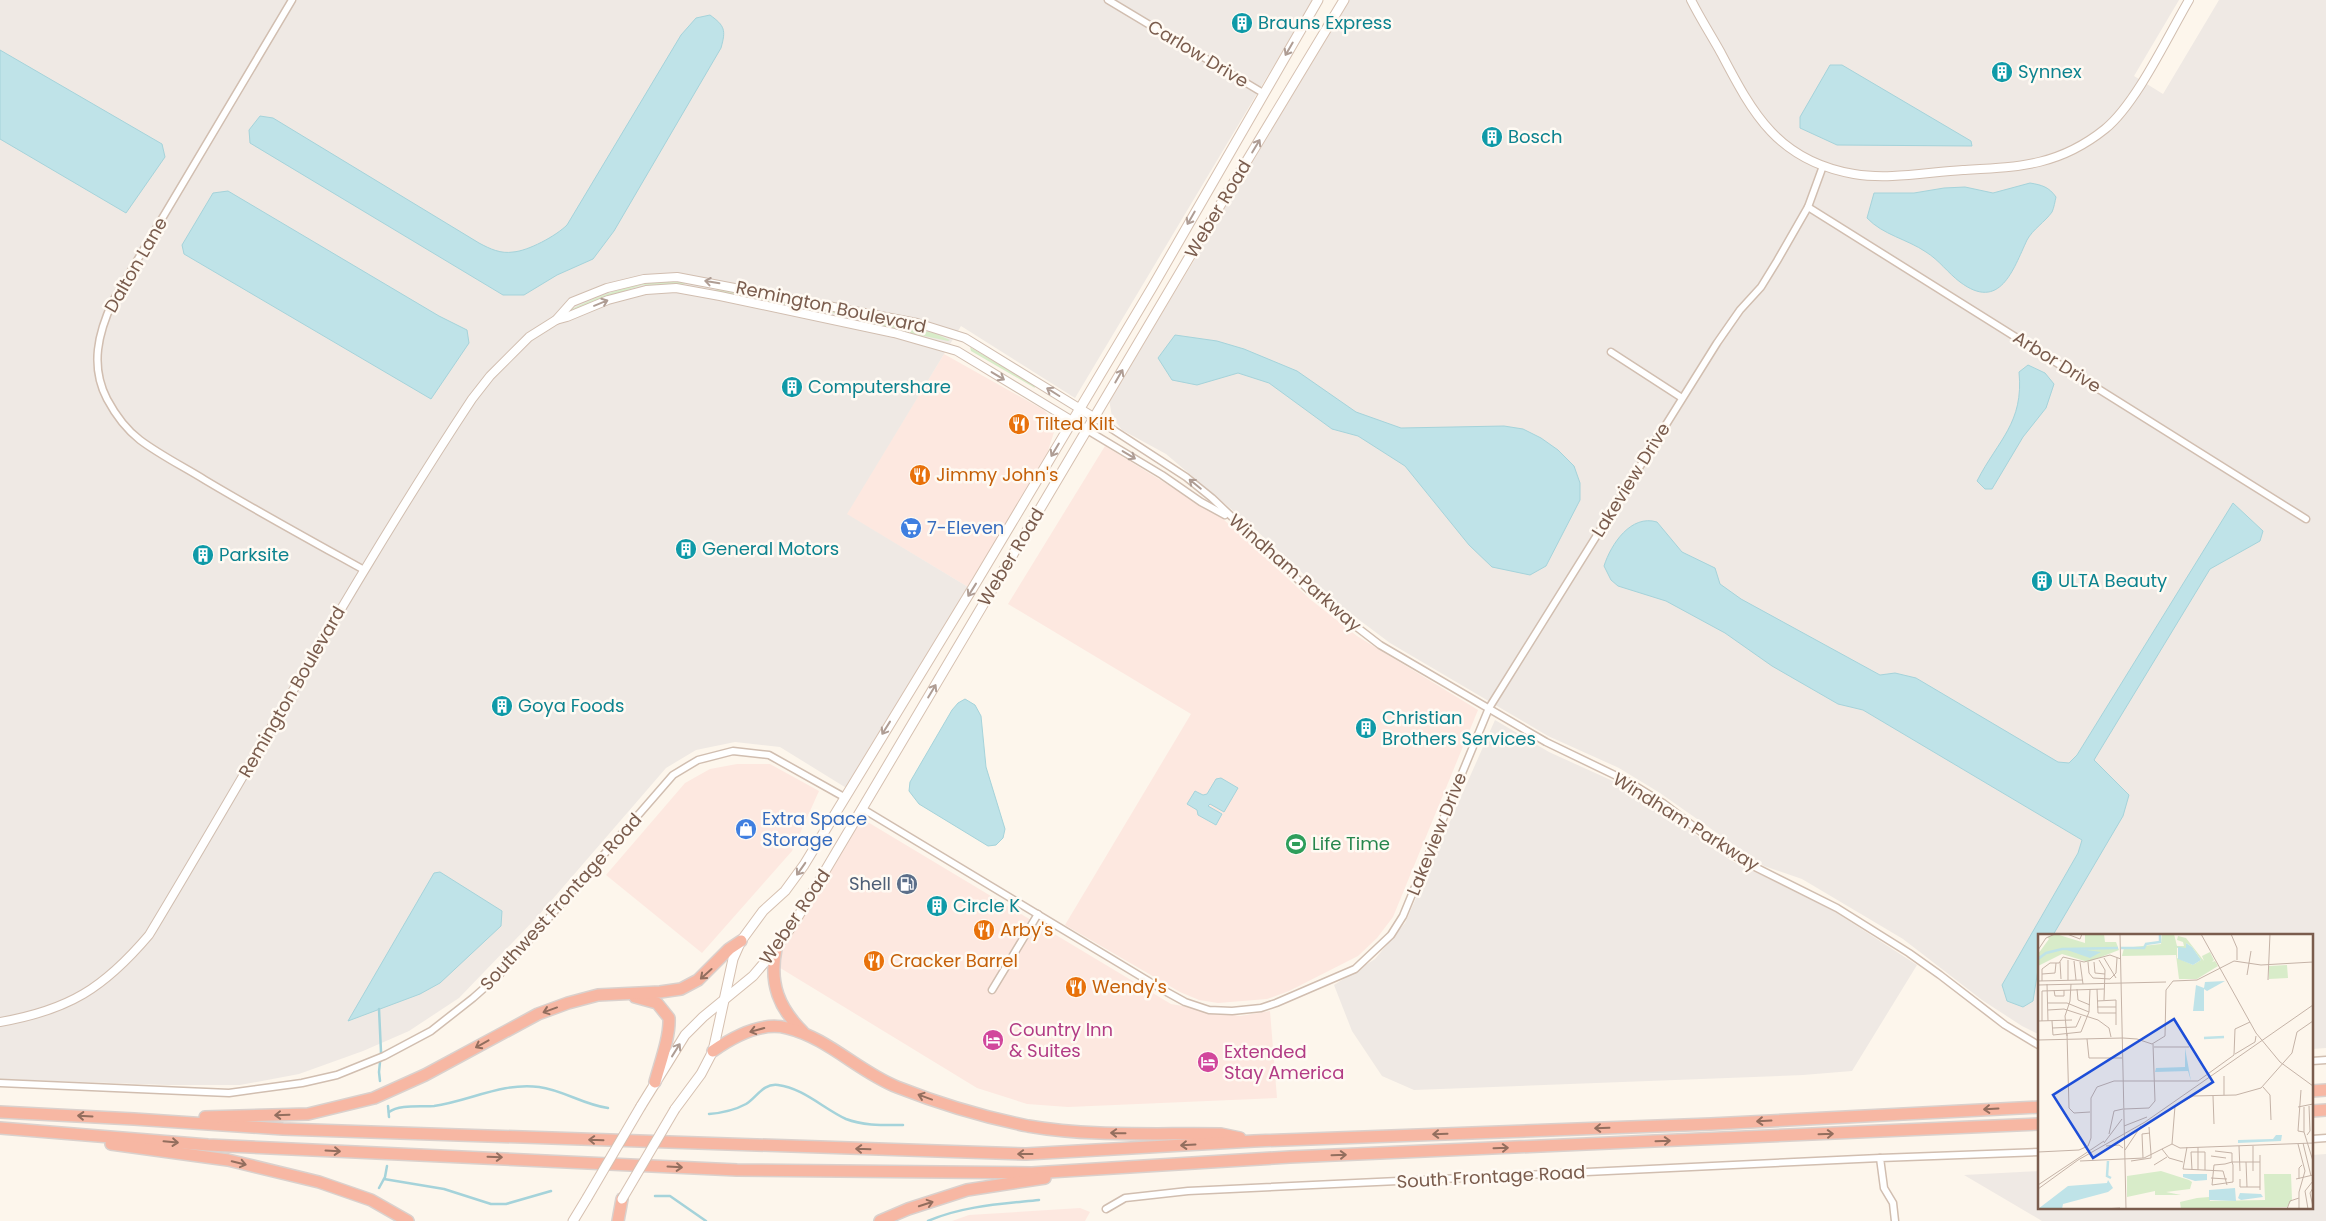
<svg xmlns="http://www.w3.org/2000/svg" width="2326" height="1221" viewBox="0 0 2326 1221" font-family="Poppins,sans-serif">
<rect width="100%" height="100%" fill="#fdf6ec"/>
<g fill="#fde8e0">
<polygon points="944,354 1044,410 1053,420 1055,429 1046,457 968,587 846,514"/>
<polygon points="1105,446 1222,518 1311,600 1357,636 1478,710 1393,917 1377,938 1358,956 1289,991 1267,999 1218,1003 1199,1000 1180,992 1065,925 1191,714 1008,604"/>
<polygon points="737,764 770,764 819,791 792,851 702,953 606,875 685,783 710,769"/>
<polygon points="861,818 1171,1004 1240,1016 1270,1011 1277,1098 1068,1107 1027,1104 977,1088 772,963"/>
<polygon points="1080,1208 1090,1212 1085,1221 952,1221 969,1215"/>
</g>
<g fill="#efe9e4">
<polygon points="0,0 1313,0 1075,398 961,326 847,514 968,587 848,789 780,747 735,742 696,750 666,768 538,916 459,998 409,1031 363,1051 299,1074 240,1085 168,1085 0,1079"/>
<polygon points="1346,0 2179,0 2134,76 2163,94 2219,0 2326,0 2326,1048 2312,1049 2312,935 2040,935 2040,1035 2022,1026 1982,1000 1903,939 1802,879 1764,866 1660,793 1619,768 1548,736 1390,643 1326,595 1257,531 1166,454 1122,430 1112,417 1109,399 1192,264"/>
<polygon points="1495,720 1549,752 1615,782 1656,806 1730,860 1826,906 1917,965 1852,1071 1803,1075 1414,1090 1382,1076 1352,1031 1334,985 1375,959 1405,923"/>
<polygon points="2326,1154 2326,1221 2042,1221 1964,1175 2040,1171 2040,1207 2312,1207 2312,1155"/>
</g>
<g fill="#d8ecc9">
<path d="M683,280L685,284L642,285L604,298L565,316L566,312C605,292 638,281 683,280Z"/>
<path d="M717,289C758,298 800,302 841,312L839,314C798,305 756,301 715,292Z"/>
<polygon points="872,321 934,333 950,340 948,341 872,325 870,323"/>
<polygon points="970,347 1034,385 1035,388 971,351"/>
</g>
<g fill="#bfe3e8" stroke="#a5d3da">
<path d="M710,15C725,26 726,30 721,48L614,231L593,259L557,275L524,295H503L250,143L249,130L260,116L273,118L479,243C490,249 501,254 513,252C528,251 556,236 567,225L681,35L696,18Z"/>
<polygon points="0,50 162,144 165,157 126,213 0,139"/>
<polygon points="1830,65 1842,65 1971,141 1972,146 1837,145 1800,128 1800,117"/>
<path d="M2030,183C2042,185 2049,187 2056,197C2055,201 2054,208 2052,212C2045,222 2033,229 2027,240C2013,270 2000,312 1960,282C1948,273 1939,260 1926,252C1907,239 1883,235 1867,218L1874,193H1914L1944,188L1965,187L1993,193Z"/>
<polygon points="228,191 439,316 467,330 469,343 431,399 184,254 182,245 213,193"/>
<polygon points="1175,335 1217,341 1244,349 1297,371 1356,412 1401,428 1504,426 1523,429 1541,438 1558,450 1574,466 1580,483 1580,500 1546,566 1530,575 1492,567 1469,545 1405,466 1358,436 1332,429 1269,383 1238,373 1197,385 1172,380 1158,358"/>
<path d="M2028,365L2045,373L2054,384L2046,408L2023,437L1992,489H1985L1977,481C1998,440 2024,423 2019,372Z"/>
<path d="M2233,503L2263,531L2260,541L2210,569L2094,760L2129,795L2123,816L2053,935H2040V957L2033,1001L2023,1007L2007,1001L2002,985L2078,853L2082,840L1863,710L1838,704L1772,666L1725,633L1666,601L1618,586L1611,580L1604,566C1611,544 1631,514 1657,522L1682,552L1715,568L1720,584L1741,599L1880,675L1895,673L1916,678L2058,762L2069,763L2077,755Z"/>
<polygon points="965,699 975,705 981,716 986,767 1005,829 1003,838 996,845 988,846 919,804 909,791 910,782 952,710 958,703"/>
<polygon points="1221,778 1238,788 1224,812 1210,804 1208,806 1222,814 1216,825 1198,815 1197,810 1187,804 1195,791 1203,795 1207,794 1216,779"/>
<polygon points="440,872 502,911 501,926 440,983 420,994 348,1021 434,873"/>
</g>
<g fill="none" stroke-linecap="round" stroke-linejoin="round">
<g stroke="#a5d3da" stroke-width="2.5">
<polyline points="379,1009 381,1052 379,1072 380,1081"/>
<polyline points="388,1106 389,1117"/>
<path d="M389,1112C399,1104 421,1107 434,1106C469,1101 503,1082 539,1087C563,1090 584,1105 608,1108"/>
<path d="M709,1114C721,1113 735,1110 746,1104C757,1097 763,1083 778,1085C803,1088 824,1109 846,1119C864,1126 885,1125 903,1125"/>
<polyline points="384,1179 444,1189 491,1204 506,1204 551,1191"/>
<polyline points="379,1188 385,1177 387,1166"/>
<polyline points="655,1196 670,1196 706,1221"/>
<path d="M928,1221C962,1206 1001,1204 1039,1200"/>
</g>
<g stroke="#d1beb0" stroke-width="9">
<g id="minor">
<path d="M292,0L113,301C98,333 90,366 107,399C115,414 127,430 140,440C160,455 184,467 205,480C257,511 310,540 364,570"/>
<polyline points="1108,0 1263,93"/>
<polyline points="1808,207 2306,519"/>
<polyline points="1611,352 1682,398"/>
<polyline points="1095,418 1186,477 1212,498 1310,591 1380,645 1546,742 1629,782 1663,803 1726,851 1751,865 1837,908 1909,953 1940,975 2005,1025 2040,1046"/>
<polyline points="1087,430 1162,475 1201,502 1225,515"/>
<polyline points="863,809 1165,991 1185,1002 1209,1010 1232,1011 1261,1008 1276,1003 1355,969 1391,935 1403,916 1489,708 1717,343 1740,310 1761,287 1777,261 1808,207 1823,166"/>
<polyline points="992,990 1038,914"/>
<polyline points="2312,1061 2326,1060"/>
<polyline points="0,1083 229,1093 302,1083 337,1075 384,1056 431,1031 473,998 499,975 673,775 698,760 733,751 769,755 844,797"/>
<polyline points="2312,1139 2326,1138"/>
<polyline points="1106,1209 1125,1198 1188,1191 1880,1158"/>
<polyline points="1895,1221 1893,1203 1884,1188 1880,1158 2040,1152"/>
</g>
</g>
<g stroke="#d1beb0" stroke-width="10">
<g id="tertiary">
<path d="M1691,0C1700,18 1711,35 1721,53C1753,114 1778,161 1854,174C1889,180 1928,172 1963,170C2019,167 2059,166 2105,129C2136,104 2168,36 2189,0"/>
<polyline points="556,320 567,317 608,300 646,290 676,288 720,296 894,333 957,351 1087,430"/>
<path d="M0,1022C69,1010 104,988 149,935C257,756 357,573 472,399L490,376L529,337L556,320L572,302L607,288L644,279L677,277L917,323L965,338L1095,418"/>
</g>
</g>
<g stroke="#d6c0b0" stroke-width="11">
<g id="secondary">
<polyline points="641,1106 685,1035 703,1017 753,976 776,949 796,920 1222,202 1344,0"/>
<polyline points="675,1109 701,1074 713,1051 733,959 741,941 763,911 785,891 804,865 977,581 1153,286 1318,0"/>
<polyline points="573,1221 587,1198"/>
</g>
</g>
<g stroke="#dad1cd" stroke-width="14">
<g id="motorway">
<path d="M776,949C769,984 779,1008 803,1032"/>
<path d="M635,997L657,1003L669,1018C670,1037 660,1063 655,1082"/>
<path d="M713,1051C733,1037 761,1021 787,1028C828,1038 859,1072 897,1087C940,1104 983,1117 1028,1126C1091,1137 1157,1133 1221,1134L1240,1138"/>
<polyline points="2312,1091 2326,1090"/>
<polyline points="2312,1111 2326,1110"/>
<polyline points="0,1112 134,1119 283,1129 1026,1154 1254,1141 1711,1124 2040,1107"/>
<polyline points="205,1117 308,1114 374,1098 425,1075 538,1014 568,1003 598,995 660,992 681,989 698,980 729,949 741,941"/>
<polyline points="0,1128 208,1145 737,1170 1032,1173 1290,1157 2040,1124"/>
<polyline points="111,1144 228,1160 319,1182 371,1200 408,1221"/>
<polyline points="618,1221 622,1199"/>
<polyline points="880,1221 908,1209 967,1190 1045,1178"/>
</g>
</g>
<use href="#minor" stroke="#fff" stroke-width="6"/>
<use href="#tertiary" stroke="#fff" stroke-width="8"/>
<use href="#secondary" stroke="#fff" stroke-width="9"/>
<use href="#motorway" stroke="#f7b7a3" stroke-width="11"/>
<g stroke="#d6c0b0" stroke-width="11" stroke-linecap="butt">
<g id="secondary-bridge">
<polyline points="587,1198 641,1106"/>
<polyline points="622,1199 675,1109"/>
</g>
</g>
<use href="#secondary-bridge" stroke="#fff" stroke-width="9"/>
</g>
<defs><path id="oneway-shaft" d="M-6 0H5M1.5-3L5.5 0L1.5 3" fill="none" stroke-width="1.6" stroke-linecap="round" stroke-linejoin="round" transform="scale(1.25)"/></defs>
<g stroke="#af9d94">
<use href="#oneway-shaft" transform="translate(1289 49) rotate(120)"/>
<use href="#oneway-shaft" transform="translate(1256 146) rotate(-59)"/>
<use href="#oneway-shaft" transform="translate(1191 218) rotate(120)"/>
<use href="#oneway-shaft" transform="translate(712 282) rotate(-171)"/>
<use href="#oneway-shaft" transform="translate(601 303) rotate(-22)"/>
<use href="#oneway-shaft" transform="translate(998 376) rotate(31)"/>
<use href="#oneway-shaft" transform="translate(1119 376) rotate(-60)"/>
<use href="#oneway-shaft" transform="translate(1053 392) rotate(-148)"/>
<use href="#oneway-shaft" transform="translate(1055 450) rotate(121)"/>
<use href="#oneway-shaft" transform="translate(1129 455) rotate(31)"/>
<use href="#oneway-shaft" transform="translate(1195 484) rotate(-141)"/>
<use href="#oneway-shaft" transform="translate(972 590) rotate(122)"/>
<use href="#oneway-shaft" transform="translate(932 691) rotate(-59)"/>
<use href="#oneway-shaft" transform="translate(886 728) rotate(122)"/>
<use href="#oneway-shaft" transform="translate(801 869) rotate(125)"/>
<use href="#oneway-shaft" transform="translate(676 1050) rotate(-58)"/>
</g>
<g stroke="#936e5e">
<use href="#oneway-shaft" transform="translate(706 974) rotate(138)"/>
<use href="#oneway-shaft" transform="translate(550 1010) rotate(160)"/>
<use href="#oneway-shaft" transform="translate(757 1030) rotate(165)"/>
<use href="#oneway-shaft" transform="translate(482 1044) rotate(151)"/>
<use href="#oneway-shaft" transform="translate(925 1097) rotate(-160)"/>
<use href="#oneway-shaft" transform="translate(1991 1109) rotate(177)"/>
<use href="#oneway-shaft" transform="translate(282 1115) rotate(178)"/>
<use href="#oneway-shaft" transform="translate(85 1116) rotate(-177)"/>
<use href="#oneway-shaft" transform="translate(1764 1121) rotate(177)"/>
<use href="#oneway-shaft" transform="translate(1602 1128) rotate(178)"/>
<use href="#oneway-shaft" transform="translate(1118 1133) rotate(-179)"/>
<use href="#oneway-shaft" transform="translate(1440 1134) rotate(178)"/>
<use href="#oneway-shaft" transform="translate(1826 1134) rotate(-2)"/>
<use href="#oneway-shaft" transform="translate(596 1140) rotate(-178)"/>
<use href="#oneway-shaft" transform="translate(1663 1141) rotate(-2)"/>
<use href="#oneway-shaft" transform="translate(171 1142) rotate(5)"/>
<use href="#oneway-shaft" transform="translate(1188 1145) rotate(177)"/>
<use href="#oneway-shaft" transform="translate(1501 1148) rotate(-2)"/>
<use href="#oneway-shaft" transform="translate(863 1149) rotate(-178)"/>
<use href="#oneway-shaft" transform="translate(333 1151) rotate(3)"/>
<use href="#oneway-shaft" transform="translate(1025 1154) rotate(180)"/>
<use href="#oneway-shaft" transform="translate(1339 1155) rotate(-2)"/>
<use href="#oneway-shaft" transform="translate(495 1157) rotate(2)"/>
<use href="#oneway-shaft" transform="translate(239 1163) rotate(14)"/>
<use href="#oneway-shaft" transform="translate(675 1167) rotate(3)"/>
<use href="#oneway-shaft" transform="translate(926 1204) rotate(-18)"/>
</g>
<defs>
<g id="building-disc" transform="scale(1.125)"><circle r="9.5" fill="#0f9aa8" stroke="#fffaf3"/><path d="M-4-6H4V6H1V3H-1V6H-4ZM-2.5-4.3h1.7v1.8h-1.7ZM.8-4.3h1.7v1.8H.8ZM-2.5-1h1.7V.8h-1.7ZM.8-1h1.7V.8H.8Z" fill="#fff"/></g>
<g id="restaurant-disc" transform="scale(1.125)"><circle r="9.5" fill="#e8710a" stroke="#fffaf3"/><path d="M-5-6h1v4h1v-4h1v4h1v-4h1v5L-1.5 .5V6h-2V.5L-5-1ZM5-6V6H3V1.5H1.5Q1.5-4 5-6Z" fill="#fff"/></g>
<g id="supermarket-disc" transform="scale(1.125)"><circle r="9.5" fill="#3f7fe0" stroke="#fffaf3"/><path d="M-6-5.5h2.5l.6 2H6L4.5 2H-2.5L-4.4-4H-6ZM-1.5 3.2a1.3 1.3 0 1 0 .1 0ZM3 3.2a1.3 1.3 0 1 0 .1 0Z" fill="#fff"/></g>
<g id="shop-disc" transform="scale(1.125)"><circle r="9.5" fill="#3f7fe0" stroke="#fffaf3"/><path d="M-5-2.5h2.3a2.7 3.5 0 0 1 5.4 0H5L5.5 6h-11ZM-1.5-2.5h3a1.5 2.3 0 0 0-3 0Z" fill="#fff"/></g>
<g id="stadium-disc" transform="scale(1.125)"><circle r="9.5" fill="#2e9e5b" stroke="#fffaf3"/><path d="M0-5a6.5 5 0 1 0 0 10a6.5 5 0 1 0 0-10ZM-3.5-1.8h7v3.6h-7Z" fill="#fff"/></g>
<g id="fuel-disc" transform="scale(1.125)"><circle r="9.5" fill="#5c6f8a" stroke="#fffaf3"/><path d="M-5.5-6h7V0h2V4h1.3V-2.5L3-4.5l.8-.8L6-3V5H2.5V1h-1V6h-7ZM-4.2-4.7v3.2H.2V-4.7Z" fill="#fff"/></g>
<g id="hotel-disc" transform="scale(1.125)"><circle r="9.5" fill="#d1479c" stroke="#fffaf3"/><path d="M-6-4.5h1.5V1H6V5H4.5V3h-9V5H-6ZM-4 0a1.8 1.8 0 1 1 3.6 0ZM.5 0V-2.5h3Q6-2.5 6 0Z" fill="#fff"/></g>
</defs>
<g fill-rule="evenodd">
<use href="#building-disc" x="1242" y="23"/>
<use href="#building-disc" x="2002" y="72"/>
<use href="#building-disc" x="1492" y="137"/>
<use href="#building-disc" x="792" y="387"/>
<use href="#restaurant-disc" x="1019" y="424"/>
<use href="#restaurant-disc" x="920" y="475"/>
<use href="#supermarket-disc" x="911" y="528"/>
<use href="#building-disc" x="686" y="549"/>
<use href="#building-disc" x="203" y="555"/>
<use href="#building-disc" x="2042" y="581"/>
<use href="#building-disc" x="502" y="706"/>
<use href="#building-disc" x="1366" y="728"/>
<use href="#shop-disc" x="746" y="829"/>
<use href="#stadium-disc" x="1296" y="844"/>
<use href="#fuel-disc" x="907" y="884"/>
<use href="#building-disc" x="937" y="906"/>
<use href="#restaurant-disc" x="984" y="930"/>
<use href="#restaurant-disc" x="874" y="961"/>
<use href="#restaurant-disc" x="1076" y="987"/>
<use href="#hotel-disc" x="993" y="1040"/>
<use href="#hotel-disc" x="1208" y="1062"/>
</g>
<g text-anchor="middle" stroke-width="5" stroke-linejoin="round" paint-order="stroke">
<g font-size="18" fill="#0d838f" stroke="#fffaf3" text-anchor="start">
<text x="1258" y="29">Brauns Express</text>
<text x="2018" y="78">Synnex</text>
<text x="1508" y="143">Bosch</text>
<text x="808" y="393">Computershare</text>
<text x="702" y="555">General Motors</text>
<text x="219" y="561">Parksite</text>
<text x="2058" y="587">ULTA Beauty</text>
<text x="518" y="712">Goya Foods</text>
<text x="1382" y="724">Christian<tspan x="1382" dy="21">Brothers Services</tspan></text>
<text x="953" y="912">Circle K</text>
</g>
<g font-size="18" fill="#7a5c4d" stroke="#fffaf3">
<text transform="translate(1198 54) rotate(31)" y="6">Carlow Drive</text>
<text transform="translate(1218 209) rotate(-59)" y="6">Weber Road</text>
<text transform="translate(136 265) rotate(-60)" y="6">Dalton Lane</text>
<text transform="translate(831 307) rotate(12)" y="6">Remington Boulevard</text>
<text transform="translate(2057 362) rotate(32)" y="6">Arbor Drive</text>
<text transform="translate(1631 480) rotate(-58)" y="6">Lakeview Drive</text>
<text transform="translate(1011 557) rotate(-59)" y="6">Weber Road</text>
<text transform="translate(1295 573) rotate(41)" y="6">Windham Parkway</text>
<text transform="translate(292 692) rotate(-60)" y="6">Remington Boulevard</text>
<text transform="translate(1686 822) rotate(32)" y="6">Windham Parkway</text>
<text transform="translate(1437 834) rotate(-68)" y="6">Lakeview Drive</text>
<text transform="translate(561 902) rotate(-48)" y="6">Southwest Frontage Road</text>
<text transform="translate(795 917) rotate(-56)" y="6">Weber Road</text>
<text transform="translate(1491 1177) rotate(-3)" y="6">South Frontage Road</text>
</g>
<g font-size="18" fill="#c56008" stroke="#fffaf3" text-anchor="start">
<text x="1035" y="430">Tilted Kilt</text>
<text x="936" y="481">Jimmy John's</text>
<text x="1000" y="936">Arby's</text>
<text x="890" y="967">Cracker Barrel</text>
<text x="1092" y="993">Wendy's</text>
</g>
<g font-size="18" fill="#366cbe" stroke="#fffaf3" text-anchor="start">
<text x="927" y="534">7-Eleven</text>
<text x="762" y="825">Extra Space<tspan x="762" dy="21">Storage</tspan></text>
</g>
<g font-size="18" fill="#27864d" stroke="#fffaf3" text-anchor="start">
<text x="1312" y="850">Life Time</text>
</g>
<g font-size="18" fill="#4e5e75" stroke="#fffaf3" text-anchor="end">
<text x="891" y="890">Shell</text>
</g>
<g font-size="18" fill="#b23c85" stroke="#fffaf3" text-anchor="start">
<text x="1009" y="1036">Country Inn<tspan x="1009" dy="21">&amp; Suites</tspan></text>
<text x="1224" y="1058">Extended<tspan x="1224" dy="21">Stay America</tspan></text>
</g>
</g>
<g transform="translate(2038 934)">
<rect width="275" height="275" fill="#fdf6ec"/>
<path d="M18,0L47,9V0H66L67,8H78L81,16L50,28L24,20L0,32V20L11,5L9,3ZM124,0H136L139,12H146L145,8L139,6L140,2L148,4L166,27L164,22L172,18L176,26L174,28L177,27L180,32L159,45H141L138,21L84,22L86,14L123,10ZM148,9L154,13L163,26L155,31L139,24V14H148ZM249,31L250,44L231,45V32ZM123,237L151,246L154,248L152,255L128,258L143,261H117V257L89,263V242ZM226,240H253L254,266L249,273L143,275L142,268L159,264L171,263L172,267L227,266Z" fill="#d8ecc9" fill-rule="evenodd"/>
<path d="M148,9L154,13L163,26L155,31L140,25V13L136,12L148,14ZM29,16H48L63,18L52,24ZM187,47L169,57L166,55V77H155L158,51L166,54L167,48ZM147,114L153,147L150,137L117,138L118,134L147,133ZM238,201H244L243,207L200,209V206L235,205ZM145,240H169V246L157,247L145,243ZM70,246L75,254L70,258L25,270L24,275H0L30,252L69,249ZM197,254L198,267L171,266V256ZM202,259L223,260L225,263L203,266L200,264Z" fill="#bfe3e8"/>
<path fill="none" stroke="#bfe3e8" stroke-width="2.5" d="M83,14H106L108,10L122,8V0M0,25L8,19L24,15L80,14M166,104L186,103M70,227L69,242L73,244"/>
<path fill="none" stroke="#c5b3a7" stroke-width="1" d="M29,0L42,5L44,0M82,0L88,275M163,0L218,99L242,128L275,152M193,0L199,14V26M0,16L8,4L17,0M66,24L78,44M61,26L67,36L66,66M36,27L38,46M22,28L23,45M42,28L45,50M50,28L51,39L55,44L72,45L78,39L79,24M56,28L57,39L67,40M4,40L17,39L18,29M209,41L213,17M30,46V26M230,46L232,0M0,47L45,46M4,47V35L12,29H21L25,23L46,28L72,21L83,25M9,50L10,87M0,51L128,48M39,55L40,66L52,71M59,55L60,79H78M16,56L17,62H26V56M59,67L78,66V91M9,69H29L51,78M59,73H78M10,76L26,75L60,86L71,94L73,103M0,87L34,86M4,87V57L66,55M14,87L15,101L43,98L51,78L52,55M14,94L38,93L43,82M29,100L31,174L36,179L52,178M29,102L27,82L32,67L33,50M85,104L99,105L114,110L127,102L128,56L135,47L159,46L196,27L223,31L275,28M49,105L51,124H84M0,106L85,104M116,113H151M197,120L217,108L218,102M186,142V161M225,153L232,161L233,186M263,156L260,197L266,198M175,162L176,190M260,173L275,170M266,173V198L275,227M86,175L111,174L117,167L115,110M86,192L109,183M111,193L113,220M71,200L76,177L85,175M269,201L272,197L271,172M66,209L84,185M265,209L273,242M134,210L137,172L155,162L198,161L223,154L254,119L259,98L275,87M134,210L142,214L275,209M260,210L267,237L261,258V275M68,212L81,211L85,214M201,212L202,237M215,212V237M149,213L145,235L185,237L189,251M160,213V236M124,215L131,224L145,228M87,216L103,192M177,217L194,219V228L195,231V248L174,251L176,231L187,230L194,228H222M0,218L41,216L50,212L53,204V164L59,153L76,147H160L196,121L197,95L212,88M222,221V256M173,222L188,224M105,224L104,200L112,199M42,227L106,224L134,210M93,227L113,224V220M208,228L209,253M116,231L129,223M154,236L153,218H167V236M173,244L189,245M202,245V253H222M258,245L275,241M261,245V234L264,231M0,251L66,207M275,254L272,259L275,273M0,255L40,226L107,188L275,71M65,275L82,274M249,275L252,267L261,264M270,275L267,257L275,247"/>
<path fill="#1d4ed8" fill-opacity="0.15" stroke="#1d4ed8" stroke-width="2.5" d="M136,85L175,148L55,224L15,161Z"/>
<rect width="275" height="275" fill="none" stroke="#7a5c4d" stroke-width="2.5"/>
</g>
</svg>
